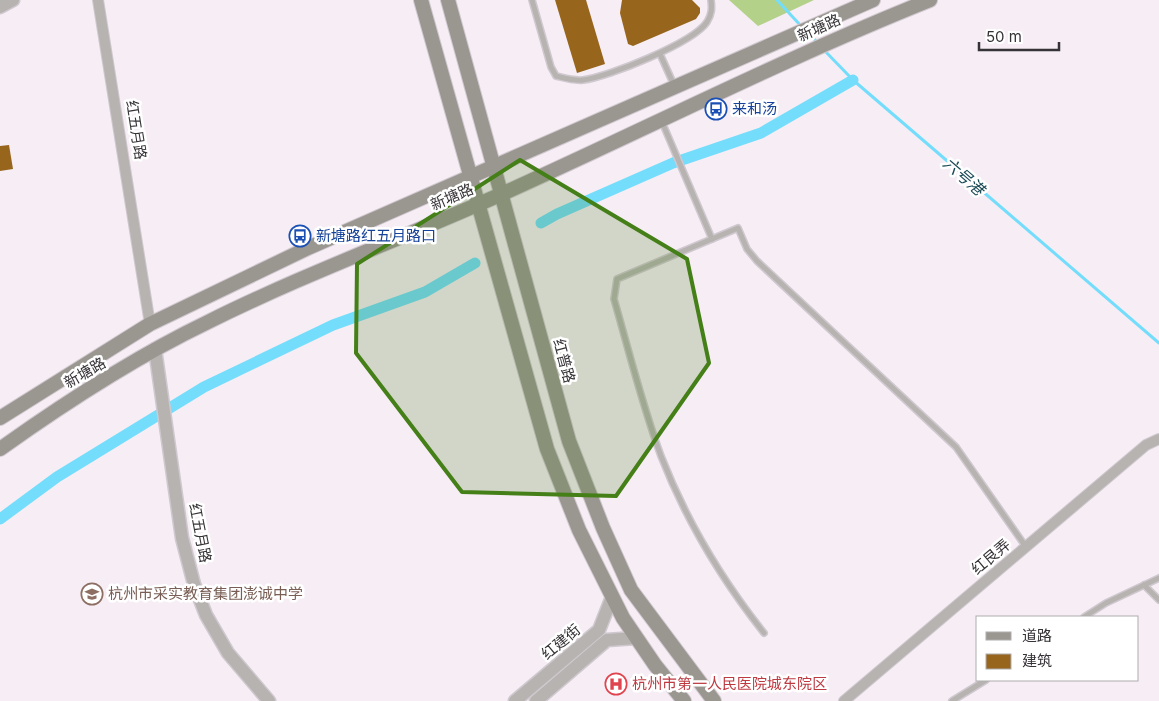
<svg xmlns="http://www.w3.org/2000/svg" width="1159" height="701" viewBox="0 0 1159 701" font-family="Inter,'Noto Sans SC',sans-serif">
<rect width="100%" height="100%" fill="#f6edf5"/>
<polygon fill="#b3d188" points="729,0 814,0 758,26"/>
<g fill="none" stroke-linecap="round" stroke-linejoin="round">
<g stroke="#73ddfb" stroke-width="3">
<polyline points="777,0 802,27"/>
<polyline points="808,33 818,43"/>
<polyline points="824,50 853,80 1159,343"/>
</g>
<g stroke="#73ddfb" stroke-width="11">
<polyline points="541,223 557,214 673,163 761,133 853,80"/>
<polyline points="0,519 57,477 204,387 333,325 425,292 475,263"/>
</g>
</g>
<g fill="#98651d">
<polygon points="555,0 586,0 605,64 577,73"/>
<polygon points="622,0 692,0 700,8 700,13 696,19 633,46 628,44 620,13"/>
<polygon points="9,145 13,169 0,171 0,146"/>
</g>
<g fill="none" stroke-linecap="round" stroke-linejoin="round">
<g stroke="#d0c8cf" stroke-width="8">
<g id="service">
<path d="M532,0L551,67L556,76C564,78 574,81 583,80C608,77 693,43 707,22C712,14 712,8 711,0"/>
<polyline points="660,54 674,85"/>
<polyline points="662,122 712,239"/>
<polyline points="1144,585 1159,600"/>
<polyline points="1084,617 1106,603 1159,578"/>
<path d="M764,633C722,580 686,520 661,456C642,405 629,351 614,299L617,279L738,228L747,249L757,261L956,447L1026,547"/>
<polyline points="952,701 986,680"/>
</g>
</g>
<g stroke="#d0c8cf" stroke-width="12">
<g id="minor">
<polyline points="98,0 150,324"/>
<polyline points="844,701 1146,445 1159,439"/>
</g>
</g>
<g stroke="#d0c8cf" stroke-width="15">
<g id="tertiary">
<polyline points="0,7 13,0"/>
<polyline points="155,349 182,538 194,584 206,615 228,653 269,701"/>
<polyline points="515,701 599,630 612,597"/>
<polyline points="536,701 607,640 636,638"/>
</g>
</g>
<g stroke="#d0c8cf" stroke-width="16">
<g id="secondary">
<polyline points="421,0 547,449 579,530 623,618 655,665 684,701"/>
<polyline points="448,0 569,441 603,528 631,590 714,701"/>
<polyline points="0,418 150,324 308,248 873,0"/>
<path d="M0,449C66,402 135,357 208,322C304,274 406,237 504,193C646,129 785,58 930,0"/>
</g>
</g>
<use href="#service" stroke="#b6b3b0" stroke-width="5"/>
<use href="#minor" stroke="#b6b3b0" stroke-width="10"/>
<use href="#tertiary" stroke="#b6b3b0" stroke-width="12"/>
<use href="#secondary" stroke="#9a9690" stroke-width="14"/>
</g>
<path fill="#457f18" fill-opacity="0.2" stroke="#457f18" stroke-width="4" stroke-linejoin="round" d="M520,160L687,259L709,363L616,496L462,492L356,353L357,264Z"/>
<defs>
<g id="bus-ring" transform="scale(1.125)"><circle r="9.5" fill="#fff" stroke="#1a4fb4" stroke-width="1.5"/><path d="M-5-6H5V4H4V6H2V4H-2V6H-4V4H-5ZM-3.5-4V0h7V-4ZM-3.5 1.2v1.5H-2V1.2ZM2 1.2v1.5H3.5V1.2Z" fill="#1a4fb4"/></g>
<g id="school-ring" transform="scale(1.125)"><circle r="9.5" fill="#fff" stroke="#8d6e63" stroke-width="1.5"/><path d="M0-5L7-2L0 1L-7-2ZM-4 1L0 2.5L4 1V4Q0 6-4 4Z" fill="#8d6e63"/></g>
<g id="hospital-ring" transform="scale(1.125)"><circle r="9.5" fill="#fff" stroke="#e0444e" stroke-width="1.5"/><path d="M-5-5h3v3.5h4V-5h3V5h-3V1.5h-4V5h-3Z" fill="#e0444e"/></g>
</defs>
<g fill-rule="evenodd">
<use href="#bus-ring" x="716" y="109"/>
<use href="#bus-ring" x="300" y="236"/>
<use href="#school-ring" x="92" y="594"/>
<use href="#hospital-ring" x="616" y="684"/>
</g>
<g text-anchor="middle" stroke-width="5" stroke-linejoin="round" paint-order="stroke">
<g font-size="15" fill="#363336" stroke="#fff">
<text transform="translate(819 28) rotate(-24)" y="5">新塘路</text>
<text transform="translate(136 130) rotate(81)" y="5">红五月路</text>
<text transform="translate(452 197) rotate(-23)" y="5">新塘路</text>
<text transform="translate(564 361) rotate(75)" y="5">红普路</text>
<text transform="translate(85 373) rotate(-30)" y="5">新塘路</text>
<text transform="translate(200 533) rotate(79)" y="5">红五月路</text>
<text transform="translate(991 557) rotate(-40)" y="5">红艮弄</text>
<text transform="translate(561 642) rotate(-40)" y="5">红建街</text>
</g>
<g font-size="15" fill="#164399" stroke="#fff" text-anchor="start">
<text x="732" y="114">来和汤</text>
<text x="316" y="241">新塘路红五月路口</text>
</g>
<g font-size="15" fill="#785e54" stroke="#fff" text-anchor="start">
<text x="108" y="599">杭州市采实教育集团澎诚中学</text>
</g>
<g font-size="15" fill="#be3a42" stroke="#fff" text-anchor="start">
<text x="632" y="689">杭州市第一人民医院城东院区</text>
</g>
<g font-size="16" font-style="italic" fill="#184854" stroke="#fff">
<text transform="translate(964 176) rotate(41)" y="6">六号港</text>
</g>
</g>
<rect x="976" y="616" width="162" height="65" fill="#ffffff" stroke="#afadaf"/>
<rect x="986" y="632" width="25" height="8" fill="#9a9690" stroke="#afadaf"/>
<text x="1022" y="641" font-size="15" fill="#363336">道路</text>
<rect x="986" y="654" width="25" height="15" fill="#98651d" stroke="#afadaf"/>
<text x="1022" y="666" font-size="15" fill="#363336">建筑</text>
<path d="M979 42v8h80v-8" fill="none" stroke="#363336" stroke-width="2.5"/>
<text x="986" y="42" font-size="15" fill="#363336" stroke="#ffffff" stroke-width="4" paint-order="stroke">50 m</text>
</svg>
